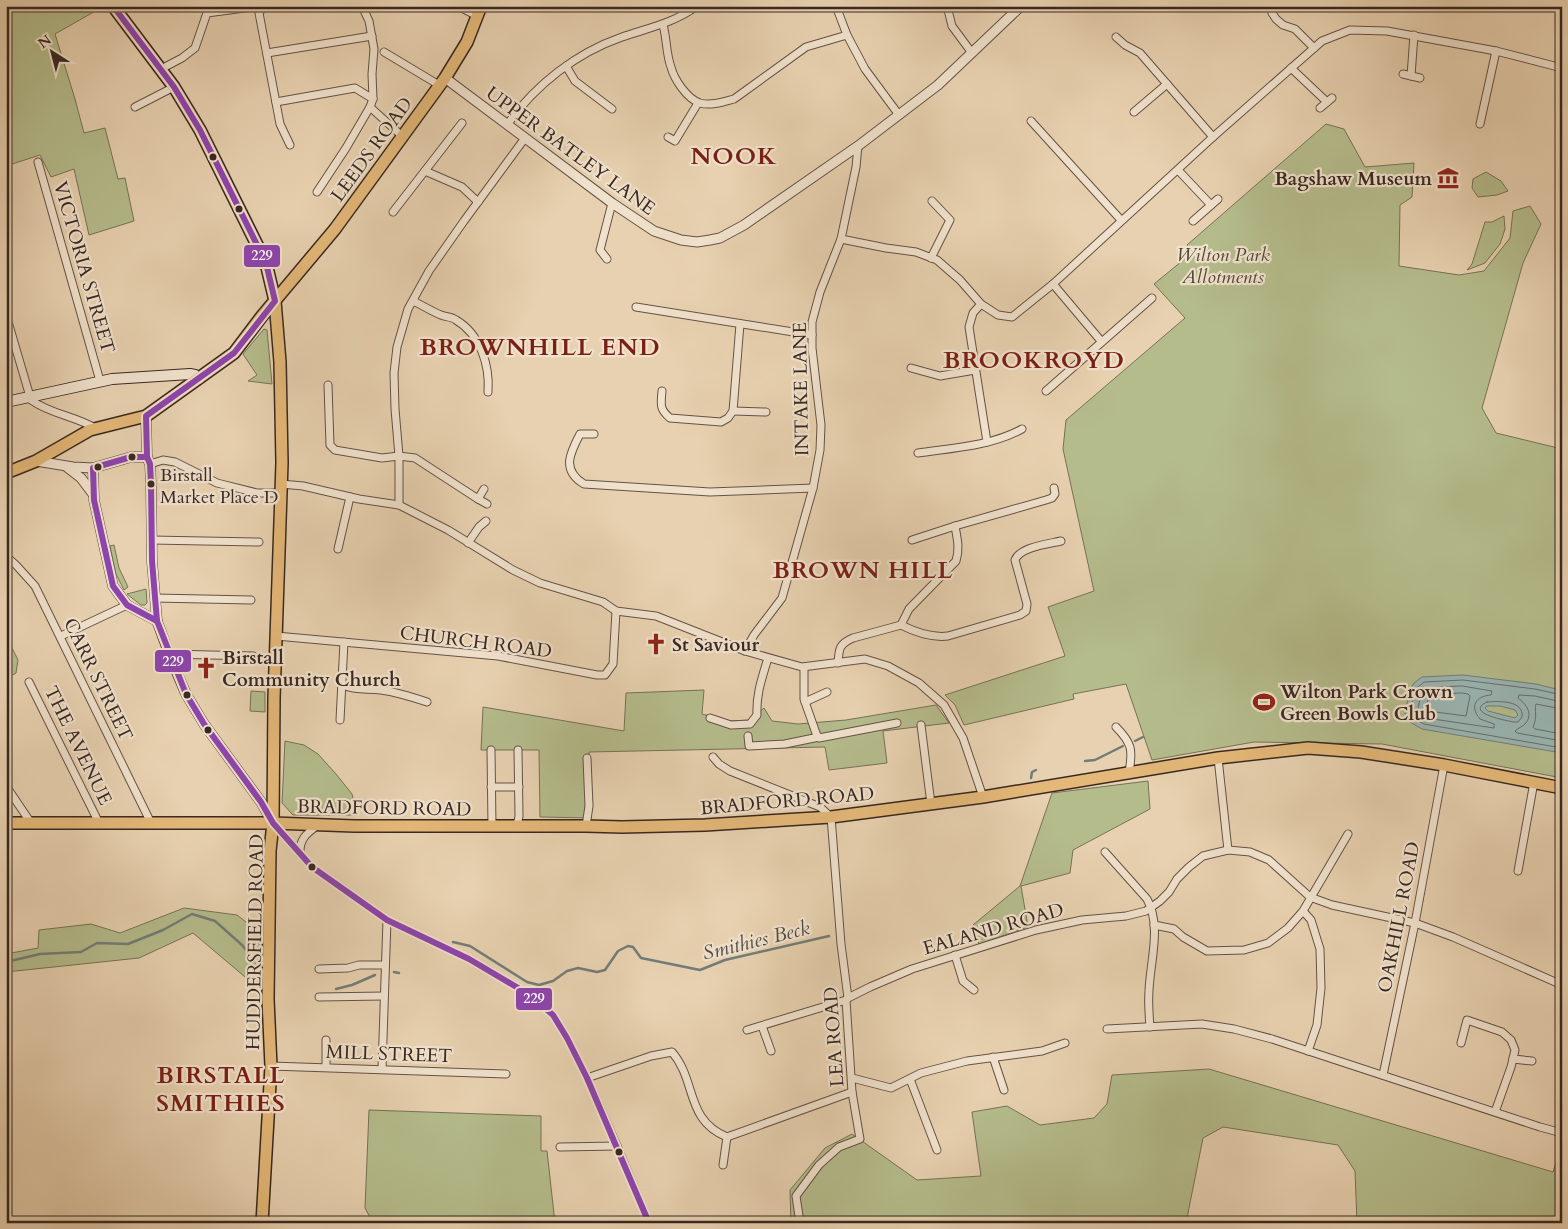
<svg xmlns="http://www.w3.org/2000/svg" width="1568" height="1229" viewBox="0 0 1568 1229" font-family="Cardo,serif">
<rect width="100%" height="100%" fill="#e8d1b0"/>
<filter id="stains"><feTurbulence type="fractalNoise" baseFrequency=".004" numOctaves="4"/><feColorMatrix values="0 0 0 0 .2 0 0 0 0 .09 0 0 0 0 .02 0 0 0 .5 -.17"/></filter>
<radialGradient id="worn" r=".72"><stop offset=".6" stop-color="#630" stop-opacity="0"/><stop offset="1" stop-color="#630" stop-opacity=".3"/></radialGradient>
<g fill="#b5bc8c" stroke="#767257">
<polygon points="6,6 97,6 99,9 55,34 75,99 84,133 105,128 118,179 125,178 134,221 89,235 74,169 51,177 40,155 6,166"/>
<polygon points="1326,124 1344,129 1365,167 1414,163 1412,197 1400,205 1399,266 1459,275 1484,271 1510,238 1513,211 1530,206 1541,224 1523,263 1482,408 1496,433 1562,449 1562,778 1382,744 1254,742 1152,760 1126,684 1073,694 1074,699 964,725 955,705 945,695 1065,656 1048,607 1094,591 1063,449 1066,420 1185,318 1154,284 1193,252 1187,245"/>
<polygon points="1486,172 1501,181 1508,191 1497,195 1478,197 1472,188 1473,179"/>
<polygon points="1504,216 1505,229 1500,244 1485,263 1467,270 1472,264 1485,222 1492,222"/>
<polygon points="264,329 267,330 272,384 248,381 257,375 243,354"/>
<polygon points="114,545 119,568 128,587 124,590 116,574 110,546"/>
<polygon points="146,589 147,603 145,605 141,605 127,594"/>
<polygon points="6,636 18,660 16,673 6,679"/>
<polygon points="704,690 702,714 730,721 750,720 764,708 772,721 798,724 846,720 936,705 949,723 883,731 887,763 829,770 825,747 589,752 592,797 591,818 540,817 539,750 481,750 483,707 624,731 626,693"/>
<polygon points="251,691 265,692 265,712 250,711"/>
<polygon points="285,741 304,745 318,754 336,774 352,794 357,815 293,815 282,803"/>
<polygon points="1148,781 1150,809 1073,850 1070,873 1021,886 1028,927 979,944 973,925 1020,886 1052,793"/>
<polygon points="184,908 237,915 264,936 257,987 193,933 139,958 6,972 6,954 38,948 39,930 91,924 120,933"/>
<polygon points="1209,1069 1553,1172 1562,1145 1562,1223 1357,1223 1355,1171 1338,1145 1223,1127 1203,1138 1186,1223 791,1223 790,1190 825,1148 852,1134 917,1180 981,1176 972,1112 1007,1106 1040,1125 1094,1118 1107,1104 1112,1075"/>
<polygon points="369,1110 541,1116 541,1151 547,1151 555,1223 373,1223 365,1208"/>
</g>
<path fill="#99b5b3" stroke="#727d79" fill-rule="evenodd" d="M1463,675L1536,684L1556,689L1562,691V753L1422,729L1410,722L1405,714L1410,689L1414,683L1422,677ZM1487,706H1500L1515,710L1518,715L1515,718L1488,711L1485,708Z"/>
<g fill="none" stroke-linecap="round" stroke-linejoin="round">
<g stroke="#686e6a" stroke-width="1">
<path d="M1462,686L1492,691L1491,695C1476,696 1469,706 1480,719L1494,724V728L1426,718L1417,713L1421,694L1426,688Z"/>
<polygon points="1462,693 1468,694 1470,696 1466,716 1428,711 1426,709 1429,695"/>
<polyline points="1562,695 1535,689 1463,680 1424,682 1418,687 1415,691 1410,713 1413,718 1424,724 1562,748"/>
<path d="M1487,702C1499,701 1524,700 1522,717L1518,722H1514C1508,721 1463,713 1487,702Z"/>
<path d="M1562,702L1535,696L1519,695L1518,698C1526,704 1534,714 1525,724C1522,727 1518,728 1515,731L1517,733L1562,741"/>
<path d="M1562,709L1536,704C1534,711 1538,716 1533,727L1535,729L1562,734"/>
</g>
<g stroke="#727d79" stroke-width="2.5">
<polyline points="1135,741 1143,737"/>
<polyline points="1085,761 1095,760 1123,746"/>
<polyline points="1031,778 1032,772 1036,770"/>
<polyline points="453,942 470,946 527,982 539,985 553,981 567,971 578,968 597,972 605,970 618,951 628,946 633,947 641,958 700,970 725,960 829,936"/>
<polyline points="6,962 40,954 81,952 97,943 128,944 163,930 192,914 215,921 242,945 259,966"/>
<polyline points="394,972 399,973"/>
<polyline points="336,989 352,985 375,975"/>
</g>
<g stroke="#645246" stroke-width="9">
<g id="minor">
<polyline points="264,6 259,13 280,124 290,145"/>
<polyline points="458,6 477,16"/>
<polyline points="836,6 847,35 865,69 899,115"/>
<polyline points="947,6 952,26 972,53"/>
<polyline points="1270,6 1272,13 1276,19 1283,25 1295,29 1314,48"/>
<path d="M663,25C667,39 666,54 671,67C674,79 687,99 700,103C711,106 723,102 734,99L806,47L847,35"/>
<polyline points="1116,37 1125,45 1140,53 1213,137"/>
<polyline points="384,52 439,85"/>
<polyline points="267,53 372,36"/>
<polyline points="566,66 575,81 612,109"/>
<polyline points="1291,68 1327,102"/>
<polyline points="161,69 182,58 195,48 207,13 252,7"/>
<polyline points="1403,74 1420,78"/>
<polyline points="1411,76 1414,35"/>
<polyline points="276,102 355,88 373,99"/>
<polyline points="135,107 174,87"/>
<polyline points="370,107 402,136"/>
<polyline points="1320,108 1332,98"/>
<polyline points="1134,112 1167,84"/>
<polyline points="1031,121 1121,220"/>
<polyline points="1480,124 1496,51"/>
<path d="M507,125C535,85 576,53 622,37C648,28 674,23 697,6"/>
<polyline points="668,137 675,141 698,103"/>
<polyline points="38,162 100,381"/>
<polyline points="1178,170 1211,205"/>
<polyline points="425,171 462,187 478,202"/>
<polyline points="317,192 346,148 370,107 373,99 372,74 374,49 369,21 362,6"/>
<polyline points="393,212 462,123"/>
<polyline points="1193,221 1218,199"/>
<polyline points="841,239 886,248 916,252 937,260 960,280 981,304 998,315 1012,317 1053,284 1213,137 1322,41 1350,30 1387,31 1496,51 1562,68"/>
<polyline points="931,258 950,220 932,201"/>
<polyline points="607,259 600,250 612,203"/>
<polyline points="1053,284 1101,341"/>
<path d="M413,301C422,305 431,311 441,315C446,317 452,317 456,320C480,334 490,365 488,392"/>
<polyline points="981,304 973,313 969,327 987,442"/>
<polyline points="636,307 812,335"/>
<path d="M6,315L31,400C50,414 75,416 95,428"/>
<polyline points="911,368 940,376 975,370"/>
<polyline points="328,385 330,445 335,450 382,458 399,456 415,458 478,499 484,489"/>
<path d="M662,391C661,404 659,409 670,418L721,422L728,418L733,411L740,324"/>
<polyline points="1046,391 1152,298"/>
<polyline points="733,411 766,412"/>
<path d="M594,434H580C570,453 561,470 584,484L710,492L813,488"/>
<path d="M918,453C953,448 991,446 1022,429"/>
<polyline points="150,464 163,460 175,462 217,483 257,493 281,493"/>
<polyline points="281,484 303,486 359,499 399,505 448,530 513,570 540,583 603,602 616,611 656,616 745,651 802,667 865,659 888,666 919,683 944,705 963,738 983,797"/>
<polyline points="478,499 487,504"/>
<polyline points="399,505 399,456 395,409 394,373 397,347 408,309 429,271 464,221 525,138"/>
<polyline points="152,540 259,542"/>
<polyline points="912,540 955,526 1046,500 1052,498 1055,494 1054,488"/>
<polyline points="468,543 479,527 486,521"/>
<polyline points="338,549 350,497"/>
<polyline points="6,556 16,565 35,586 151,823"/>
<polyline points="155,598 251,600"/>
<path d="M901,625C915,632 932,638 948,636L1020,615L1026,611L1027,604L1015,560C1020,547 1048,544 1061,541"/>
<polyline points="61,636 127,605"/>
<polyline points="276,636 498,656 597,675 605,675 613,664 616,611"/>
<polyline points="745,651 754,635 782,598 813,488 820,450 821,425 812,348 812,322 820,292 841,239 856,167 858,146"/>
<polyline points="169,654 253,656"/>
<path d="M838,663C839,649 839,644 853,638L901,625L909,609L956,561C960,548 957,538 955,526"/>
<polyline points="804,667 804,699 817,736 819,738 897,723"/>
<polyline points="29,682 99,823"/>
<path d="M342,685C358,691 366,688 381,690C396,692 412,697 427,702"/>
<polyline points="805,702 827,692"/>
<path d="M710,718L731,725L750,724L757,715C756,694 762,678 768,658"/>
<polyline points="340,720 344,642"/>
<polyline points="921,725 931,804"/>
<path d="M1116,727C1132,743 1133,750 1129,772"/>
<polyline points="748,736 749,746 785,744 819,737"/>
<polyline points="491,750 492,826"/>
<polyline points="713,757 719,764 730,771 820,807 831,817 841,944 848,998 846,1000 852,1092 860,1139 839,1147 819,1165 796,1196 800,1223"/>
<polyline points="1218,758 1228,850"/>
<polyline points="6,786 31,823"/>
<polyline points="491,787 519,787"/>
<polyline points="273,823 312,867 387,920 469,959 530,995 553,1015 567,1038 587,1078 617,1146 649,1223"/>
<polyline points="517,826 519,816 518,750"/>
<polyline points="586,826 589,806 587,758"/>
<path d="M1105,852L1147,899C1162,926 1150,962 1149,991C1148,1003 1149,1015 1150,1027"/>
<path d="M300,854C299,839 307,833 318,825"/>
<polyline points="1518,871 1534,782"/>
<polyline points="1303,911 1311,920 1320,949 1321,988 1317,1025 1308,1051"/>
<polyline points="1154,925 1174,929 1183,937 1207,951 1244,950 1268,943 1288,928 1303,911 1348,834"/>
<polyline points="955,955 963,981 974,990"/>
<polyline points="319,969 348,968 359,965 385,965"/>
<polyline points="319,997 384,996"/>
<polyline points="848,998 870,987 912,969 1036,930 1082,920 1126,916 1146,911 1160,901 1169,892 1177,879 1189,867 1203,856 1228,850 1250,852 1269,860 1310,897 1332,905 1415,923 1453,937 1562,985"/>
<polyline points="762,1026 771,1051"/>
<polyline points="1107,1029 1202,1024 1234,1029 1272,1039 1540,1127 1562,1133"/>
<polyline points="747,1030 846,1000"/>
<polyline points="326,1040 326,1067"/>
<polyline points="1461,1043 1467,1020 1502,1032 1511,1040 1515,1050 1511,1067 1495,1112"/>
<polyline points="993,1057 1004,1090"/>
<polyline points="1513,1059 1532,1061"/>
<polyline points="271,1066 506,1074"/>
<polyline points="382,1069 387,920"/>
<polyline points="1383,1075 1415,923 1444,765"/>
<path d="M587,1078L651,1056L672,1052C697,1081 685,1120 727,1137L852,1092"/>
<polyline points="852,1078 891,1088 921,1073 967,1061 1042,1051 1065,1043"/>
<polyline points="910,1079 937,1150"/>
<polyline points="560,1147 617,1146"/>
<polyline points="723,1165 727,1137"/>
</g>
</g>
<g stroke="#645246" stroke-width="11">
<g id="tertiary">
<polyline points="445,78 612,203 654,231 681,240 697,242 710,240 720,238 744,225 858,146 938,85 1021,6"/>
<polyline points="146,416 147,457 150,464 151,484 152,561 157,621 171,659 186,694 204,724 261,802 273,823"/>
<polyline points="36,461 73,467 93,468 131,457 147,457"/>
<polyline points="68,468 81,478 93,494"/>
<polyline points="93,468 94,500 113,586 127,605 157,621"/>
</g>
</g>
<g stroke="#382822" stroke-width="12">
<polyline id="secondary" points="6,402 112,379 190,374 195,375 199,379"/>
</g>
<g stroke="#382822" stroke-width="14">
<g id="primary">
<polyline points="113,6 174,87 200,130 266,263 275,301 280,362 282,463 274,698 273,823 270,851 268,999 271,1066 262,1223"/>
<polyline points="6,473 36,461 90,430 146,416 234,353 262,316 335,229 445,78 467,42 481,6"/>
<polyline points="6,823 273,823 354,826 586,826 622,827 705,825 831,817 983,797 1218,758 1308,748 1361,752 1444,765 1562,788"/>
</g>
</g>
<use href="#minor" stroke="#f0e1cc" stroke-width="7"/>
<use href="#tertiary" stroke="#f0e1cc" stroke-width="9"/>
<use href="#secondary" stroke="#f0e1cc" stroke-width="10"/>
<use href="#primary" stroke="#e4b878" stroke-width="11"/>
<g stroke="#f0e1cc" stroke-width="10">
<g id="bus-1">
<polyline points="113,6 174,87 200,130 266,263 275,301 234,353 146,416 147,457 150,464 151,484 152,561 157,621 186,694 204,724 261,802 273,823 312,867 387,920 469,959 530,995 553,1015 567,1038 587,1078 649,1223"/>
<polyline points="147,457 131,457 93,468 94,500 113,586 127,605 157,621"/>
</g>
</g>
<use href="#bus-1" stroke="#8e44ad" stroke-width="6"/>
</g>
<defs>
<g id="museum-bare" transform="scale(1.725)"><path d="M0-6L6-3V-2H-6V-3ZM-5-1h2V3h-2ZM-1-1h2V3h-2ZM3-1h2V3H3ZM-6 4H6V6H-6Z" fill="#8f2418" stroke="#f0e1cc" stroke-width="2.5" paint-order="stroke"/></g>
<g id="church-bare" transform="scale(1.725)"><path d="M-1.2-6h2.4v3.5h3.3v2.4h-3.3V6h-2.4V-.1h-3.3v-2.4h3.3Z" fill="#8f2418" stroke="#f0e1cc" stroke-width="2.5" paint-order="stroke"/></g>
<g id="stadium-bare" transform="scale(1.725)"><path d="M0-5a6.5 5 0 1 0 0 10a6.5 5 0 1 0 0-10ZM-3.5-1.8h7v3.6h-7Z" fill="#8f2418" stroke="#f0e1cc" stroke-width="2.5" paint-order="stroke"/></g>
</defs>
<g fill-rule="evenodd">
<use href="#museum-bare" x="1448" y="178"/>
<use href="#church-bare" x="656" y="644"/>
<use href="#church-bare" x="206" y="668"/>
<use href="#stadium-bare" x="1264" y="702"/>
</g>
<g fill="#382822" stroke="#f0e1cc" stroke-width="2">
<circle cx="213" cy="157" r="4.5"/>
<circle cx="239" cy="209" r="4.5"/>
<circle cx="132" cy="457" r="4.5"/>
<circle cx="98" cy="467" r="4.5"/>
<circle cx="151" cy="484" r="4.5"/>
<circle cx="187" cy="695" r="4.5"/>
<circle cx="208" cy="730" r="4.5"/>
<circle cx="312" cy="867" r="4.5"/>
<circle cx="619" cy="1152" r="4.5"/>
</g>
<g text-anchor="middle" stroke-width="4.5" stroke-linejoin="round" paint-order="stroke">
<g font-size="18" fill="#382822" stroke="#f0e1cc" text-anchor="start">
<text x="160" y="481">Birstall<tspan x="160" dy="22">Market Place D</tspan></text>
</g>
<g font-size="19" fill="#382822" stroke="#f0e1cc">
<text transform="translate(371 149) rotate(-54)" y="7">LEEDS ROAD</text>
<text transform="translate(571 150) rotate(36)" y="7">UPPER BATLEY LANE</text>
<text transform="translate(85 267) rotate(74)" y="7">VICTORIA STREET</text>
<text transform="translate(800 389) rotate(-91)" y="7">INTAKE LANE</text>
<text transform="translate(476 641) rotate(7)" y="7">CHURCH ROAD</text>
<text transform="translate(99 679) rotate(64)" y="7">CARR STREET</text>
<text transform="translate(79 745) rotate(64)" y="7">THE AVENUE</text>
<text transform="translate(787 800) rotate(-5)" y="7">BRADFORD ROAD</text>
<text transform="translate(384 807) rotate(1)" y="7">BRADFORD ROAD</text>
<text transform="translate(1398 917) rotate(-79)" y="7">OAKHILL ROAD</text>
<text transform="translate(993 928) rotate(-16)" y="7">EALAND ROAD</text>
<text transform="translate(254 942) rotate(-89)" y="7">HUDDERSFIELD ROAD</text>
<text transform="translate(833 1037) rotate(-94)" y="7">LEA ROAD</text>
<text transform="translate(389 1053) rotate(2)" y="7">MILL STREET</text>
</g>
<g font-size="19" font-weight="bold" fill="#382822" stroke="#f0e1cc" text-anchor="start">
<text x="1432" y="185" text-anchor="end">Bagshaw Museum</text>
<text x="672" y="651">St Saviour</text>
<text x="222" y="664">Birstall<tspan x="222" dy="22">Community Church</tspan></text>
<text x="1280" y="698">Wilton Park Crown<tspan x="1280" dy="22">Green Bowls Club</tspan></text>
</g>
<g font-size="19" font-style="italic" fill="#514637" stroke="#f0e1cc">
<text x="1223" y="261">Wilton Park<tspan x="1223" dy="22">Allotments</tspan></text>
</g>
<g font-size="20" font-style="italic" fill="#504b46" stroke="#f0e1cc">
<text transform="translate(756 940) rotate(-14)" y="7">Smithies Beck</text>
</g>
<g font-size="24" font-weight="bold" letter-spacing="1" fill="#7a1f14" stroke="#f0e1cc">
<text x="734" y="164">NOOK</text>
<text x="540" y="355">BROWNHILL END</text>
<text x="1034" y="368">BROOKROYD</text>
<text x="863" y="578">BROWN HILL</text>
<text x="221" y="1083">BIRSTALL<tspan x="221" dy="28">SMITHIES</tspan></text>
</g>
</g>
<g stroke="#f0e1cc" stroke-width="2">
<rect x="243" y="244" width="38" height="24" rx="5" fill="#8e44ad"/>
<rect x="154" y="649" width="38" height="24" rx="5" fill="#8e44ad"/>
<rect x="515" y="987" width="38" height="24" rx="5" fill="#8e44ad"/>
</g>
<g font-size="14" text-anchor="middle" font-weight="bold" fill="#fff">
<text x="262" y="260">229</text>
<text x="173" y="666">229</text>
<text x="534" y="1003">229</text>
</g>
<rect width="1568" height="1229" fill="none" stroke="#e8d1b0" stroke-width="25"/>
<rect x="8" y="8" width="1553" height="1214" fill="none" stroke="#382822" stroke-width="2.5"/>
<rect x="12" y="12" width="1543" height="1204" fill="none" stroke="#382822"/>
<g transform="translate(52 52) rotate(324)" stroke="#f0e1cc" stroke-width="4" paint-order="stroke">
<path d="M0-4L9 19L0 12L-9 19Z" fill="#382822"/>
<text y="-8" font-size="14" font-weight="bold" text-anchor="middle" fill="#382822">N</text>
</g>
<rect width="100%" height="100%" filter="url(#stains)"/>
<rect width="100%" height="100%" fill="url(#worn)"/>
</svg>
